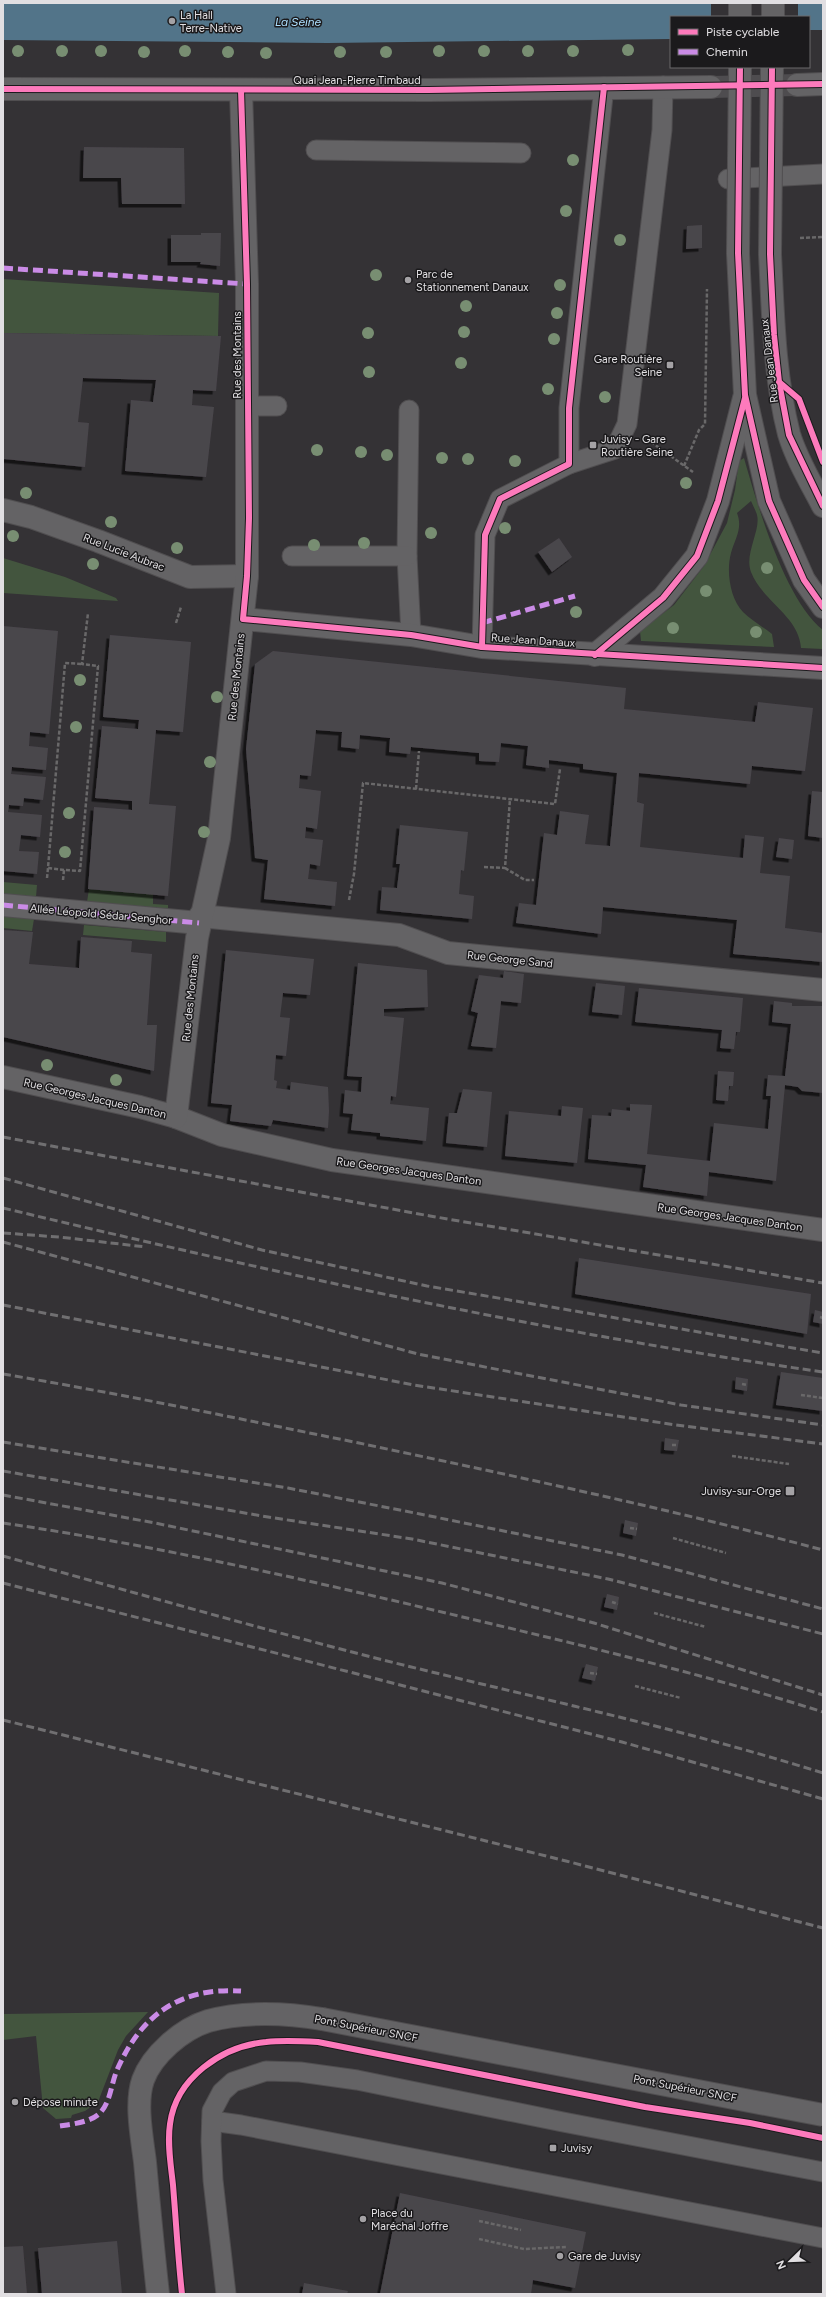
<svg xmlns="http://www.w3.org/2000/svg" width="826" height="2297" viewBox="0 0 826 2297" font-family="Figtree,sans-serif">
<defs>
<filter id="shadow"><feDropShadow dx="-3.5" dy="3.5" stdDeviation="0" flood-color="#0009"/></filter>
</defs>
<rect width="100%" height="100%" fill="#343235"/>
<g fill="#43553e">
<polygon points="3,279 219,293 218,336 3,333"/>
<path d="M744,458C757,504 785,600 823,630V649L801,648C799,616 762,601 751,572C744,554 761,530 757,515C756,511 753,506 751,501L737,513C743,529 735,538 731,553C726,571 730,599 743,612C751,620 763,627 772,634L774,647L641,641L640,631L674,605L704,566L727,523L735,490L739,461Z"/>
<polygon points="3,558 65,577 116,598 118,601 3,593"/>
<polygon points="3,882 37,885 36,897 3,894"/>
<polygon points="89,889 153,894 153,904 168,905 168,909 87,902"/>
<polygon points="3,916 34,919 32,931 3,928"/>
<polygon points="84,925 166,932 166,942 83,935"/>
<polygon points="148,2012 126,2036 118,2050 98,2102 85,2111 72,2115 71,2118 56,2119 43,2108 36,2036 3,2040 3,2014"/>
</g>
<polygon fill="#527489" points="3,3 823,3 823,30 809,30 809,17 671,17 671,39 327,43 3,40"/>
<rect fill="#343235" x="711" y="3" width="87" height="14"/>
<g fill="#4a464c" filter="url(#shadow)">
<polygon points="84,147 184,148 185,204 122,204 121,178 83,178"/>
<polygon points="702,225 702,248 686,249 687,226"/>
<polygon points="201,233 221,233 220,266 200,264 201,262 171,262 171,235 201,235 201,240"/>
<polygon points="3,333 221,336 216,391 193,390 192,405 214,407 206,477 125,471 131,400 153,402 156,380 83,378 78,422 89,423 85,467 4,459"/>
<polygon points="559,538 572,557 552,572 538,552"/>
<polygon points="3,626 58,631 49,734 30,732 29,746 48,748 46,770 12,767 11,774 46,777 43,800 24,798 23,806 9,805 8,812 42,815 40,837 21,835 19,851 39,852 37,874 3,871"/>
<polygon points="110,635 191,642 183,732 156,730 149,804 176,806 168,896 88,889 94,807 132,810 132,801 95,798 102,726 138,729 139,720 103,717"/>
<polygon points="273,651 626,688 624,709 755,722 758,702 813,708 805,771 752,766 750,784 639,773 637,802 644,804 640,847 743,858 745,835 764,837 760,873 790,876 785,928 823,933 823,962 733,954 737,920 603,907 601,934 516,923 519,903 536,905 544,833 557,835 560,811 589,815 585,844 610,846 617,773 583,769 583,764 549,760 549,768 526,765 528,746 501,743 499,762 479,761 479,753 411,747 410,754 389,752 390,738 360,735 359,749 341,747 342,732 316,730 311,776 300,775 299,788 321,791 317,829 306,827 305,838 323,840 320,866 310,864 308,879 337,882 335,906 264,899 268,860 255,858 246,749 255,664"/>
<polygon points="812,791 823,792 823,838 808,836"/>
<polygon points="400,825 468,832 464,871 461,870 459,894 474,896 472,919 380,910 382,887 397,888 400,864 396,864"/>
<polygon points="779,838 794,840 792,859 776,857"/>
<polygon points="3,930 33,932 29,964 79,968 81,937 132,941 131,952 152,954 147,1025 157,1025 154,1071 3,1037"/>
<polygon points="226,950 314,959 310,995 283,993 280,1017 290,1018 286,1056 276,1055 274,1080 277,1081 276,1088 290,1090 291,1082 328,1087 329,1111 328,1128 273,1120 271,1126 230,1121 232,1105 211,1103"/>
<polygon points="358,963 427,970 428,1007 384,1009 384,1016 404,1018 396,1097 391,1096 390,1104 429,1108 426,1141 380,1136 380,1133 351,1130 353,1114 343,1113 345,1090 361,1092 362,1077 347,1076"/>
<polygon points="504,971 524,974 521,1003 501,1001 496,1048 471,1046 478,1013 471,1011 479,975 503,978"/>
<polygon points="596,983 625,986 622,1015 592,1012"/>
<polygon points="639,988 743,998 740,1032 736,1032 734,1049 720,1048 722,1030 635,1022"/>
<polygon points="774,1001 792,1003 792,1006 823,1006 823,1093 802,1091 798,1087 785,1085 776,1181 709,1172 707,1196 643,1187 646,1165 588,1159 592,1115 611,1116 612,1109 630,1111 630,1104 652,1105 647,1154 710,1161 714,1123 768,1129 771,1096 766,1096 768,1075 785,1076 791,1024 772,1022"/>
<polygon points="718,1071 734,1072 733,1086 729,1086 728,1101 716,1100"/>
<polygon points="463,1089 492,1092 487,1147 446,1143 449,1113 457,1113"/>
<polygon points="562,1106 583,1108 577,1163 505,1156 509,1111 561,1116"/>
<polygon points="579,1258 811,1294 807,1334 575,1294"/>
<polygon points="815,1310 823,1312 823,1324 813,1322"/>
<polygon points="781,1372 823,1378 823,1411 776,1405"/>
<polygon points="736,1377 748,1379 747,1391 735,1389"/>
<polygon points="665,1438 679,1440 677,1451 664,1450"/>
<polygon points="625,1520 638,1523 636,1536 623,1533"/>
<polygon points="607,1594 619,1597 617,1610 604,1607"/>
<polygon points="586,1664 598,1667 595,1681 582,1678"/>
<polygon points="400,2193 586,2232 575,2288 533,2280 531,2294 380,2294"/>
<polygon points="117,2241 122,2294 42,2294 38,2248"/>
<polygon points="23,2246 27,2294 3,2294 3,2247"/>
<polygon points="304,2283 348,2291 347,2294 302,2294"/>
</g>
<g fill="none" stroke-linecap="round" stroke-linejoin="round">
<polyline stroke="#4e4c4f" stroke-width="22" stroke-dasharray="22 11" stroke-linecap="butt" points="711,87 797,85"/>
<g stroke="#504e50" stroke-width="21">
<g id="service">
<polyline points="316,150 521,153"/>
<polyline points="728,179 823,174"/>
<polyline points="247,406 277,406"/>
<polyline points="409,410 407,556 411,635"/>
<polyline points="569,464 569,408 604,87"/>
<polyline points="292,556 407,556"/>
<polyline points="482,647 485,535 500,499 569,464 615,449 627,424 662,130 663,86"/>
<polyline points="212,2121 241,2125 823,2238"/>
<polyline points="226,2294 213,2180 211,2141 212,2111 222,2092 233,2082 266,2071 300,2072 357,2080 563,2122 823,2172"/>
</g>
</g>
<g stroke="#504e50" stroke-width="24">
<polyline id="pedestrian" points="3,905 199,923"/>
</g>
<g stroke="#504e50" stroke-width="24">
<g id="minor">
<polyline points="3,510 31,517 98,541 190,577 247,576"/>
<polyline points="243,619 411,635 482,647 823,668"/>
<polyline points="200,916 399,935 448,953 823,990"/>
<polyline points="3,1077 140,1107 176,1117 222,1135 332,1160 823,1230"/>
<polyline points="176,1117 197,938 219,838 247,576 247,284 241,90"/>
</g>
</g>
<g stroke="#504e50" stroke-width="24">
<path id="tertiary" d="M158,2294C153,2250 149,2206 145,2162C142,2138 135,2103 143,2080C152,2055 182,2029 208,2021C243,2011 287,2013 322,2019"/>
</g>
<g stroke="#504e50" stroke-width="24">
<g id="secondary">
<polyline points="740,17 740,3"/>
<polyline points="773,17 773,3"/>
<polyline points="797,85 823,84"/>
<polyline points="3,89 428,90 711,87"/>
<polyline points="738,253 745,395 769,501 804,580 823,607"/>
<path d="M770,254C773,314 774,375 789,434C796,458 811,483 823,506"/>
<polyline points="595,655 663,598 697,556 718,501 744,398"/>
</g>
</g>
<g stroke="#696869" stroke-width="2.5" stroke-dasharray="4 2" stroke-linecap="butt">
<polyline points="800,238 823,237"/>
<polyline points="651,442 693,472"/>
<polyline points="684,466 699,430 705,424 707,289"/>
<polyline points="176,623 181,607"/>
<polyline points="416,789 419,751"/>
<polyline points="484,867 505,868 510,799"/>
<polyline points="505,868 525,880 534,880"/>
<polyline points="64,870 48,868 65,663 82,664"/>
<polyline points="47,878 48,868"/>
<polyline points="63,880 64,870 80,871 98,666 82,664 88,613"/>
<polyline points="349,900 354,874 363,783 555,804 560,769"/>
<polyline points="820,1317 823,1318"/>
<polyline points="742,1384 747,1385"/>
<polyline points="801,1395 823,1398"/>
<polyline points="672,1445 678,1445"/>
<polyline points="732,1456 789,1464"/>
<polyline points="630,1528 637,1529"/>
<polyline points="673,1538 726,1553"/>
<polyline points="612,1602 618,1604"/>
<polyline points="654,1613 706,1627"/>
<polyline points="590,1673 597,1674"/>
<polyline points="635,1686 681,1698"/>
<polyline points="479,2221 521,2230"/>
<polyline points="479,2239 524,2249 566,2247"/>
</g>
<use href="#service" stroke="#646365" stroke-width="19"/>
<use href="#pedestrian" stroke="#646365" stroke-width="22"/>
<use href="#minor" stroke="#646365" stroke-width="22"/>
<use href="#tertiary" stroke="#646365" stroke-width="22"/>
<use href="#secondary" stroke="#646365" stroke-width="22"/>
<g stroke="#706f71" stroke-width="3" stroke-dasharray="8 4" stroke-linecap="butt">
<polyline points="3,1137 430,1216 823,1283"/>
<polyline points="3,1178 262,1250 427,1286 823,1353"/>
<path d="M3,1208C275,1273 547,1333 823,1372"/>
<polyline points="3,1233 59,1237 146,1247"/>
<polyline points="3,1242 418,1354 681,1405 823,1425"/>
<polyline points="3,1305 414,1385 676,1425 823,1444"/>
<path d="M3,1374C122,1394 240,1419 359,1443C514,1476 670,1509 823,1550"/>
<polyline points="3,1442 288,1488 420,1514 622,1555 823,1609"/>
<polyline points="3,1471 268,1517 412,1539 608,1579 823,1634"/>
<polyline points="3,1495 155,1523 442,1583 594,1623 823,1695"/>
<path d="M3,1523C160,1546 317,1582 471,1619C589,1647 707,1675 823,1712"/>
<path d="M3,1556C118,1588 233,1621 348,1651C506,1692 667,1724 823,1773"/>
<polyline points="3,1583 622,1742 823,1799"/>
<polyline points="3,1720 566,1861 823,1928"/>
</g>
<g stroke="#504e50" stroke-width="24" stroke-linecap="butt">
<polyline id="tertiary-bridge" points="322,2019 823,2115"/>
</g>
<g stroke="#504e50" stroke-width="24" stroke-linecap="butt">
<g id="secondary-bridge">
<polyline points="738,253 740,67"/>
<polyline points="770,254 772,67"/>
</g>
</g>
<use href="#tertiary-bridge" stroke="#646365" stroke-width="22"/>
<use href="#secondary-bridge" stroke="#646365" stroke-width="22"/>
<g stroke="#ca8be6" stroke-width="5" stroke-dasharray="10 5" stroke-linecap="butt">
<polyline points="3,268 247,284"/>
<polyline points="482,623 575,596"/>
<polyline points="3,905 199,923"/>
<path d="M60,2126C73,2124 91,2122 100,2113C111,2101 111,2084 117,2070C141,2015 180,1987 241,1991"/>
</g>
<g stroke="#1b1a1c" stroke-width="8">
<g id="cycleway">
<polyline points="740,67 738,253 745,395 769,501 804,580 823,607"/>
<polyline points="772,67 770,254 774,335 779,382 789,435 823,506"/>
<polyline points="3,89 428,90 823,84"/>
<polyline points="241,90 247,284 249,518 247,576 243,619 411,635 482,647 823,668"/>
<polyline points="779,382 799,399 823,462"/>
<polyline points="482,647 485,535 500,499 569,464 569,408 604,87"/>
<polyline points="595,655 663,598 697,556 718,501 745,398"/>
<path d="M182,2294C178,2258 176,2221 173,2185C171,2166 167,2144 170,2124C176,2078 222,2046 266,2042C283,2040 301,2041 318,2042L645,2107L750,2123L823,2138"/>
</g>
</g>
<use href="#cycleway" stroke="#fd7abc" stroke-width="6"/>
</g>
<g fill="#788e72">
<circle cx="628" cy="50" r="6"/>
<circle cx="18" cy="51" r="6"/>
<circle cx="62" cy="51" r="6"/>
<circle cx="101" cy="51" r="6"/>
<circle cx="185" cy="51" r="6"/>
<circle cx="439" cy="51" r="6"/>
<circle cx="484" cy="51" r="6"/>
<circle cx="528" cy="51" r="6"/>
<circle cx="573" cy="51" r="6"/>
<circle cx="144" cy="52" r="6"/>
<circle cx="228" cy="52" r="6"/>
<circle cx="340" cy="52" r="6"/>
<circle cx="386" cy="52" r="6"/>
<circle cx="266" cy="53" r="6"/>
<circle cx="573" cy="160" r="6"/>
<circle cx="566" cy="211" r="6"/>
<circle cx="620" cy="240" r="6"/>
<circle cx="376" cy="275" r="6"/>
<circle cx="560" cy="285" r="6"/>
<circle cx="466" cy="306" r="6"/>
<circle cx="557" cy="313" r="6"/>
<circle cx="464" cy="332" r="6"/>
<circle cx="368" cy="333" r="6"/>
<circle cx="554" cy="339" r="6"/>
<circle cx="461" cy="363" r="6"/>
<circle cx="369" cy="372" r="6"/>
<circle cx="548" cy="389" r="6"/>
<circle cx="605" cy="397" r="6"/>
<circle cx="317" cy="450" r="6"/>
<circle cx="361" cy="452" r="6"/>
<circle cx="387" cy="455" r="6"/>
<circle cx="442" cy="458" r="6"/>
<circle cx="468" cy="459" r="6"/>
<circle cx="515" cy="461" r="6"/>
<circle cx="686" cy="483" r="6"/>
<circle cx="26" cy="493" r="6"/>
<circle cx="111" cy="522" r="6"/>
<circle cx="505" cy="528" r="6"/>
<circle cx="431" cy="533" r="6"/>
<circle cx="13" cy="536" r="6"/>
<circle cx="364" cy="543" r="6"/>
<circle cx="314" cy="545" r="6"/>
<circle cx="177" cy="548" r="6"/>
<circle cx="93" cy="564" r="6"/>
<circle cx="767" cy="568" r="6"/>
<circle cx="706" cy="591" r="6"/>
<circle cx="576" cy="612" r="6"/>
<circle cx="673" cy="628" r="6"/>
<circle cx="756" cy="632" r="6"/>
<circle cx="80" cy="680" r="6"/>
<circle cx="217" cy="697" r="6"/>
<circle cx="76" cy="727" r="6"/>
<circle cx="210" cy="762" r="6"/>
<circle cx="69" cy="813" r="6"/>
<circle cx="204" cy="832" r="6"/>
<circle cx="65" cy="852" r="6"/>
<circle cx="47" cy="1065" r="6"/>
<circle cx="116" cy="1080" r="6"/>
</g>
<g fill="#a4a2a5" stroke="#1b1a1c" stroke-width="1.5">
<circle cx="172" cy="21" r="4"/>
<circle cx="408" cy="280" r="4"/>
<rect x="666" y="361" width="8" height="8" rx="2"/>
<rect x="589" y="441" width="8" height="8" rx="2"/>
<rect x="785" y="1486" width="10" height="10" rx="2"/>
<circle cx="15" cy="2102" r="4"/>
<rect x="549" y="2144" width="8" height="8" rx="2"/>
<circle cx="363" cy="2219" r="4"/>
<circle cx="560" cy="2256" r="4"/>
</g>
<g text-anchor="middle" stroke-width="3" stroke-linejoin="round" paint-order="stroke">
<g font-size="11" fill="#e1dfe2" stroke="#1b1a1c" text-anchor="start">
<text x="180" y="19">La Hall<tspan x="180" dy="13">Terre-Native</tspan></text>
<text x="416" y="278">Parc de<tspan x="416" dy="13">Stationnement Danaux</tspan></text>
<text x="662" y="363" text-anchor="end">Gare Routière<tspan x="662" dy="13">Seine</tspan></text>
<text x="601" y="443">Juvisy - Gare<tspan x="601" dy="13">Routière Seine</tspan></text>
<text x="781" y="1495" text-anchor="end">Juvisy-sur-Orge</text>
<text x="23" y="2106">Dépose minute</text>
<text x="561" y="2152">Juvisy</text>
<text x="371" y="2217">Place du<tspan x="371" dy="13">Maréchal Joffre</tspan></text>
<text x="568" y="2260">Gare de Juvisy</text>
</g>
<g font-size="11" fill="#e1dfe2" stroke="#1b1a1c">
<text x="357" y="84">Quai Jean-Pierre Timbaud</text>
<text transform="translate(237 355) rotate(-90)" y="4">Rue des Montains</text>
<text transform="translate(769 361) rotate(-97)" y="4">Rue Jean Danaux</text>
<text transform="translate(124 552) rotate(21)" y="4">Rue Lucie Aubrac</text>
<text transform="translate(533 640) rotate(4)" y="4">Rue Jean Danaux</text>
<text transform="translate(236 677) rotate(-84)" y="4">Rue des Montains</text>
<text transform="translate(101 914) rotate(5)" y="4">Allée Léopold Sédar Senghor</text>
<text transform="translate(510 959) rotate(6)" y="4">Rue George Sand</text>
<text transform="translate(190 998) rotate(-84)" y="4">Rue des Montains</text>
<text transform="translate(95 1098) rotate(13)" y="4">Rue Georges Jacques Danton</text>
<text transform="translate(409 1171) rotate(8)" y="4">Rue Georges Jacques Danton</text>
<text transform="translate(730 1217) rotate(8)" y="4">Rue Georges Jacques Danton</text>
<text transform="translate(366 2028) rotate(11)" y="4">Pont Supérieur SNCF</text>
<text transform="translate(685 2088) rotate(11)" y="4">Pont Supérieur SNCF</text>
</g>
<g font-size="12" font-style="italic" fill="#ade0ff" stroke="#1b1a1c">
<text x="298" y="26">La Seine</text>
</g>
</g>
<rect width="826" height="2297" fill="none" stroke="#e1dfe2" stroke-width="8"/>
<rect x="670" y="16" width="140" height="52" fill="#1b1a1c" stroke="#6a696b"/>
<rect x="678" y="29" width="20" height="6" fill="#fd7abc" stroke="#6a696b"/>
<text x="706" y="36" font-size="12" fill="#e1dfe2">Piste cyclable</text>
<rect x="678" y="49" width="20" height="6" fill="#ca8be6" stroke="#6a696b"/>
<text x="706" y="56" font-size="12" fill="#e1dfe2">Chemin</text>
<g transform="translate(790 2261) rotate(247)" stroke="#1b1a1c" stroke-width="3" paint-order="stroke">
<path d="M0-3L7 15L0 10L-7 15Z" fill="#e1dfe2"/>
<text y="-6" font-size="11" font-weight="bold" text-anchor="middle" fill="#e1dfe2">N</text>
</g>
</svg>
